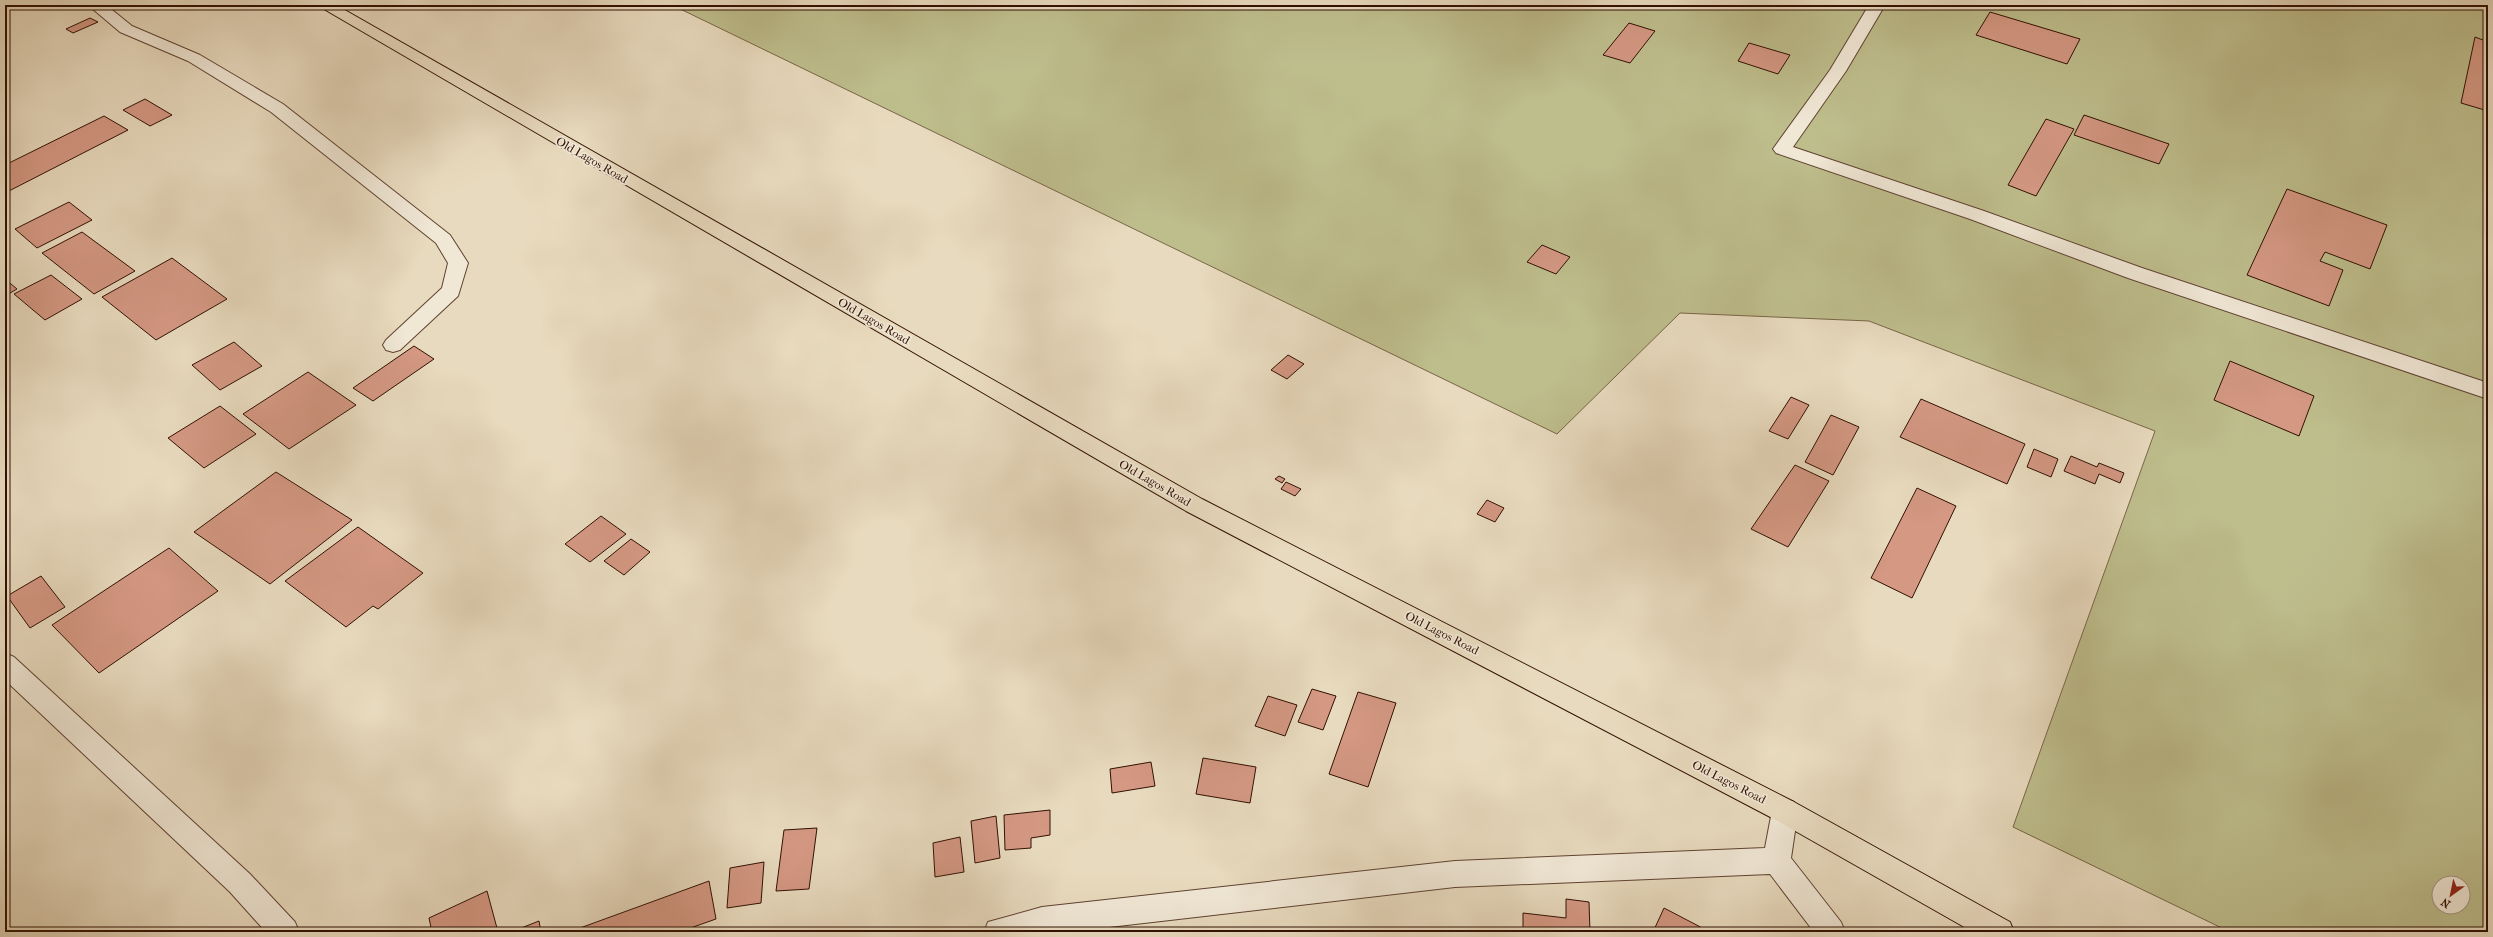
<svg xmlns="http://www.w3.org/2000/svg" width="2493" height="937" viewBox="0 0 2493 937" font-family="'IM FELL French Canon',serif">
<rect width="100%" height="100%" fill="#e8dabe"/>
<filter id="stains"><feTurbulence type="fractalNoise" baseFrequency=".005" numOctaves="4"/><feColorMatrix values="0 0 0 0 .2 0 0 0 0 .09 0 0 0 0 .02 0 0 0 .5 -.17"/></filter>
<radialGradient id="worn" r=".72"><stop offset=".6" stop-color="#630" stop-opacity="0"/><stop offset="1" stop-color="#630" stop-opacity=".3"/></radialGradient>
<path fill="#bebd8c" stroke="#786647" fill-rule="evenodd" d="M672,5H2488V932H2230L2013,827L2155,431L1869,321L1680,313L1557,434ZM2439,883H2463V907H2439Z"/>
<g fill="#d49883" stroke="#311002">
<polygon points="1990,12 2080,39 2067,64 1976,35"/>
<polygon points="90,18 98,22 73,33 66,29"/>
<polygon points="1629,23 1655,31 1630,63 1603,55"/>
<polygon points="2475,37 2488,42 2488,111 2461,103"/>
<polygon points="1749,43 1790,55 1778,74 1738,61"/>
<polygon points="145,99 172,115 150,126 123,110"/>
<polygon points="2084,115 2169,144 2159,164 2074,135"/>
<polygon points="104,116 128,130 5,193 5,165"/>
<polygon points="2046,119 2074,129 2036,196 2008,185"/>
<polygon points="2287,189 2387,225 2370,269 2325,252 2320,261 2343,270 2329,306 2247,275"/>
<polygon points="69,202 92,220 37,248 15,229"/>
<polygon points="82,232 135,271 94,294 42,253"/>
<polygon points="1542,245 1570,257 1556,274 1527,262"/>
<polygon points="172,258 227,299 156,340 102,297"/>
<polygon points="51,275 82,299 45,320 14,294"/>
<polygon points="5,279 17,289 5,296"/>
<polygon points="234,342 262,366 220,390 192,365"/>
<polygon points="414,346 434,359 373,401 353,388"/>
<polygon points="1288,355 1304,364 1287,379 1271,370"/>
<polygon points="2230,361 2314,396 2299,436 2214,400"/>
<polygon points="308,372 356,405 289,449 243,414"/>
<polygon points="1791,397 1809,405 1788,439 1769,431"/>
<polygon points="1921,399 2025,444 2007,484 1900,437"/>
<polygon points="220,406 256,434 204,468 168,438"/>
<polygon points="1831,415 1859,427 1833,475 1805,462"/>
<polygon points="2034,449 2058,459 2051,477 2027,467"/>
<polygon points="2071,456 2097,467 2099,463 2124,473 2120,483 2099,474 2095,484 2064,471"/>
<polygon points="1795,465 1829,481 1788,547 1751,529"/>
<polygon points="276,472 352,520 270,584 194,532"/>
<polygon points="1279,476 1285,479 1282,483 1275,479"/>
<polygon points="1286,482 1301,489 1295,496 1281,489"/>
<polygon points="1917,488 1956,506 1912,598 1871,578"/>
<polygon points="1487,500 1504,508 1495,522 1477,514"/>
<polygon points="601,516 626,534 590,562 565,544"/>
<polygon points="358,527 423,573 378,609 373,606 346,627 285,581"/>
<polygon points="631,539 650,552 624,575 604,561"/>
<polygon points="169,548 218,591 99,673 52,625"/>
<polygon points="41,576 65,607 30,628 7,596"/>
<polygon points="1312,689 1336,696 1323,730 1298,722"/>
<polygon points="1358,692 1396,703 1368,787 1329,774"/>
<polygon points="1268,696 1297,705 1285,736 1255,726"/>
<polygon points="1203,758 1256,767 1250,803 1196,794"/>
<polygon points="1151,762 1155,786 1112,793 1110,769"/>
<polygon points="1050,810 1050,835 1031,838 1031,848 1005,850 1004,815"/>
<polygon points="996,816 1000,858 975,863 971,821"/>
<polygon points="817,828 809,889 776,891 784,830"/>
<polygon points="960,837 964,872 935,877 933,843"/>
<polygon points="764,862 761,903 727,908 730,868"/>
<polygon points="709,881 716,919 679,932 569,932"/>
<polygon points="487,891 498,932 432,932 429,918"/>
<polygon points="1566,899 1589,902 1590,932 1523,932 1523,913 1566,918"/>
<polygon points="1664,908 1710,932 1653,932"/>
<polygon points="539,921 541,932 511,932"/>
</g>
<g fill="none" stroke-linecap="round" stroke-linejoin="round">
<g stroke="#5f4231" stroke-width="2">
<g id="minor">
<polygon points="88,5 106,5 132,26 200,55 283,104 450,235 468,263 458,296 400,350 393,352 386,350 383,345 386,340 442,288 448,263 436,243 271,112 188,61 120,32"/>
<polygon points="1869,5 1885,5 1846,71 1793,147 1984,211 2142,268 2488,383 2488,399 2128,278 1970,219 1776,153 1773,149 1830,70"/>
<polygon points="5,653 14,657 250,874 295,922 299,932 266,932 230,892 5,680"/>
<polygon points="1785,799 1794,802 1798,811 1791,858 1841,922 1845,932 1814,932 1770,874 1455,887 1066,932 984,932 988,922 1042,907 1455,861 1765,848 1772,811 1776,802"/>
</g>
</g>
<g stroke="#311002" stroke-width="2">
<polygon id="primary" points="317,5 336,5 1202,499 1794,802 2010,922 2014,932 1973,932 1776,820 1186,511"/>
</g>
<use href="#minor" fill="#f0e7d5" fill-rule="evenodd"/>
<use href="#primary" fill="#e8dabe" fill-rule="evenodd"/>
</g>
<g text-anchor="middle" stroke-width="3.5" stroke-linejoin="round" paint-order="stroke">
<g font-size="12" fill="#311002" stroke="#f0e7d5">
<text transform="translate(592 160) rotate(30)" y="4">Old Lagos Road</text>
<text transform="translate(874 321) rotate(30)" y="4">Old Lagos Road</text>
<text transform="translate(1155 483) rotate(30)" y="4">Old Lagos Road</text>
<text transform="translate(1442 633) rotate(27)" y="4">Old Lagos Road</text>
<text transform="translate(1729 782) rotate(27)" y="4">Old Lagos Road</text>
</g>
</g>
<rect width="2493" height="937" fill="none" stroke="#e8dabe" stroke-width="20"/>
<rect x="6" y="6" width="2481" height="925" fill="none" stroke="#311002" stroke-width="2"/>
<rect x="10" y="10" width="2473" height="917" fill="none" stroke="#311002"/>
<g transform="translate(2451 895) rotate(213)"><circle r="19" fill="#f0e7d5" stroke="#a49181"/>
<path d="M0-3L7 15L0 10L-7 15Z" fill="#8f2418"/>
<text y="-6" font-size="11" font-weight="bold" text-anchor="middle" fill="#311002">N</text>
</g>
<rect width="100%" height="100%" filter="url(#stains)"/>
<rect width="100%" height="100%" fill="url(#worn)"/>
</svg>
